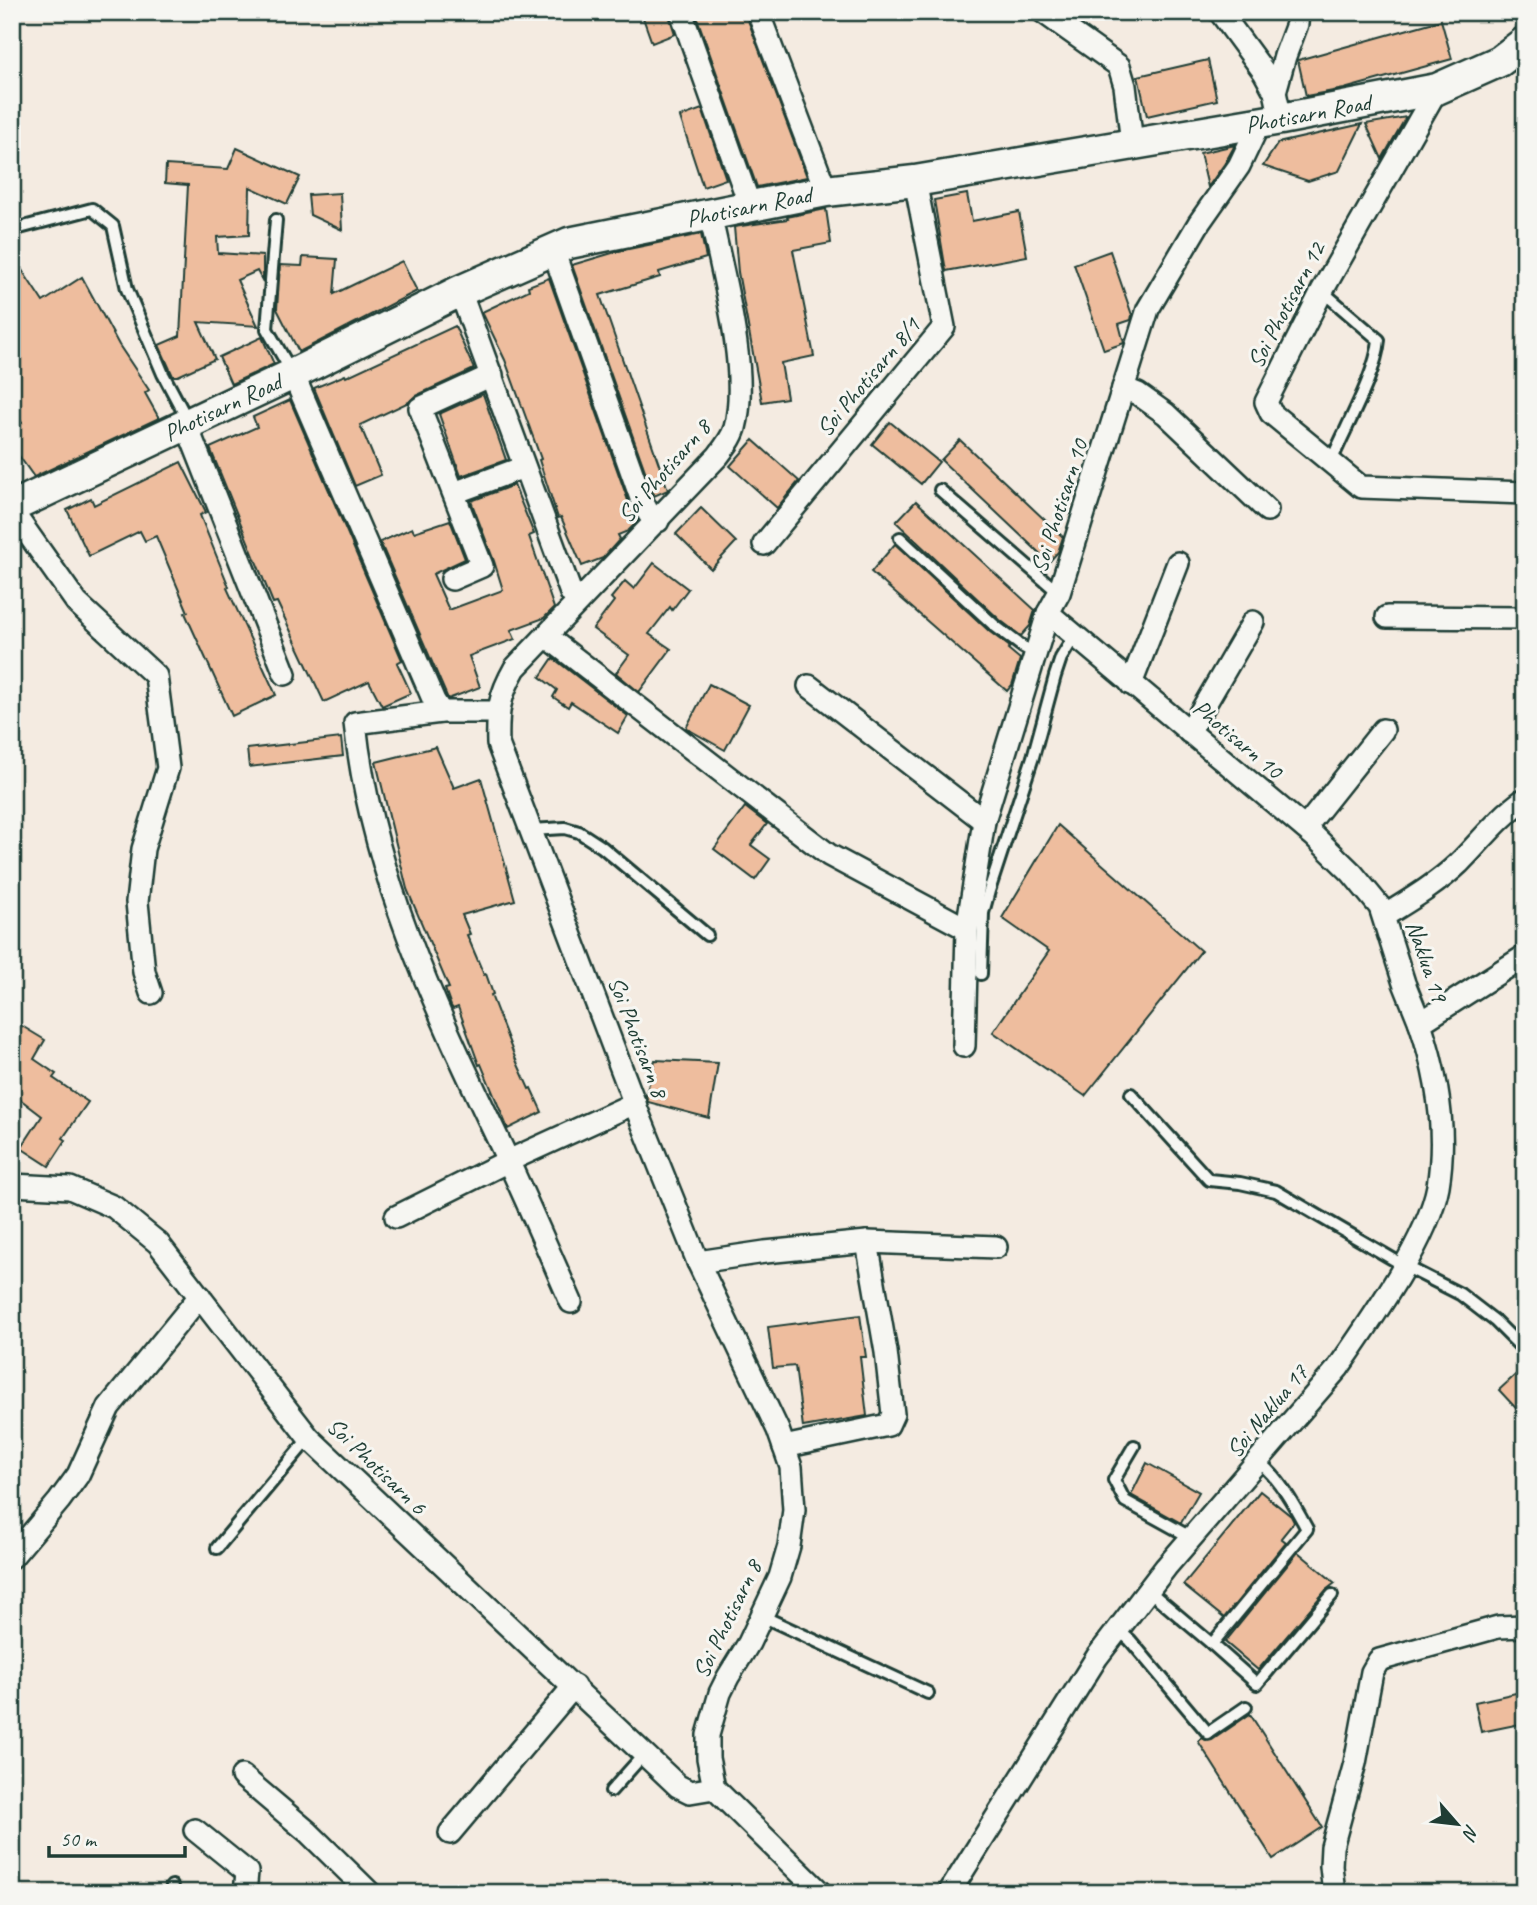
<svg xmlns="http://www.w3.org/2000/svg" width="1537" height="1905" viewBox="0 0 1537 1905" font-family="Caveat,sans-serif">
<rect width="100%" height="100%" fill="#f4ebe1"/>
<filter id="ink" filterUnits="userSpaceOnUse"><feTurbulence type="fractalNoise" baseFrequency=".0143" numOctaves="2"/><feDisplacementMap in="SourceGraphic" scale="14" xChannelSelector="R" yChannelSelector="G"/><feConvolveMatrix kernelMatrix="1 2 1 2 8 2 1 2 1" color-interpolation-filters="sRGB"/></filter>
<g filter="url(#ink)">
<g fill="#eebd9e" stroke="#1f3d34" stroke-width="2">
<polygon points="641,12 668,12 675,34 652,43"/>
<polygon points="695,12 745,12 807,177 757,187"/>
<polygon points="1441,20 1452,59 1344,89 1306,96 1298,60"/>
<polygon points="1208,60 1217,100 1147,116 1138,76"/>
<polygon points="702,109 726,179 703,187 680,117"/>
<polygon points="1406,117 1382,159 1366,124"/>
<polygon points="1362,124 1339,171 1308,181 1263,166 1278,143"/>
<polygon points="1235,145 1225,163 1208,187 1200,153"/>
<polygon points="237,148 300,177 287,204 250,187 249,235 217,237 218,253 263,256 263,282 257,271 237,280 258,326 198,322 215,359 178,376 173,376 159,345 180,336 188,185 165,183 166,165 228,169"/>
<polygon points="340,193 342,230 310,215 308,195"/>
<polygon points="967,194 972,221 1019,212 1027,256 946,271 934,200"/>
<polygon points="826,209 831,243 793,250 814,356 781,363 787,398 762,402 738,272 734,227 788,219 787,217"/>
<polygon points="701,234 706,258 659,272 660,277 600,295 668,490 654,496 572,265 619,251"/>
<polygon points="1110,251 1132,315 1131,320 1119,324 1124,343 1104,350 1074,264"/>
<polygon points="12,255 43,302 82,277 119,345 149,390 145,393 159,418 34,477 12,446 12,429 22,423 12,408"/>
<polygon points="303,257 337,259 334,294 402,261 417,291 299,352 277,309 280,265 302,266"/>
<polygon points="549,278 630,506 638,521 628,531 618,535 620,539 603,558 582,566 561,517 558,518 539,460 541,459 505,360 482,312 529,290 528,286"/>
<polygon points="455,326 474,369 415,396 409,402 360,425 381,475 355,486 314,388 345,375 346,377"/>
<polygon points="262,337 274,364 231,384 219,357"/>
<polygon points="483,394 506,460 461,476 439,414"/>
<polygon points="290,400 402,660 397,663 411,693 382,706 369,681 324,702 277,602 273,603 210,448 257,427 253,417"/>
<polygon points="890,422 939,462 921,484 872,444"/>
<polygon points="753,440 799,481 777,508 730,466"/>
<polygon points="960,440 1063,537 1058,552 1049,562 941,460"/>
<polygon points="181,462 206,512 200,515 229,587 227,588 276,695 232,716 185,613 188,612 156,536 145,541 140,531 89,556 67,510 91,498 94,505"/>
<polygon points="514,485 534,534 529,536 554,608 544,618 511,630 515,639 469,656 480,687 448,699 380,542 412,528 414,532 450,520 465,559 433,574 449,610 503,590 494,561 471,501"/>
<polygon points="916,501 1035,610 1030,626 1021,636 1000,620 896,522"/>
<polygon points="701,508 736,542 711,569 676,534"/>
<polygon points="895,544 990,632 1010,647 1008,649 1020,659 1012,685 1007,691 871,572"/>
<polygon points="654,563 688,589 672,610 670,607 649,634 671,649 639,692 616,673 629,655 593,629 614,601 611,598 625,581 634,589"/>
<polygon points="553,658 628,716 618,733 571,702 568,707 553,697 557,690 540,677"/>
<polygon points="709,684 749,705 725,750 686,728"/>
<polygon points="341,738 343,756 249,767 247,749"/>
<polygon points="436,747 454,788 481,778 515,900 462,915 470,934 467,935 484,975 486,974 493,994 491,995 516,1060 529,1089 531,1088 542,1112 508,1129 481,1064 479,1065 458,1007 453,1009 451,1006 445,989 449,988 407,889 376,762"/>
<polygon points="745,807 767,824 751,845 770,859 755,880 714,849"/>
<polygon points="1058,825 1201,951 1085,1096 993,1032 1049,951 1002,918"/>
<polygon points="12,1020 45,1040 34,1059 56,1074 53,1078 88,1102 63,1138 66,1140 49,1166 21,1148 42,1116 12,1093"/>
<polygon points="655,1060 718,1063 709,1118 648,1102 646,1095"/>
<polygon points="860,1315 866,1357 860,1357 867,1416 803,1427 795,1366 773,1368 768,1327"/>
<polygon points="1525,1366 1525,1418 1499,1390"/>
<polygon points="1147,1463 1199,1492 1181,1523 1131,1495"/>
<polygon points="1260,1491 1291,1516 1294,1522 1281,1538 1286,1542 1224,1618 1183,1585"/>
<polygon points="1298,1552 1335,1583 1326,1590 1258,1670 1225,1642"/>
<polygon points="1525,1691 1525,1723 1481,1732 1475,1702"/>
<polygon points="1250,1714 1322,1827 1273,1859 1198,1741 1202,1738 1208,1741 1212,1740"/>
</g>
<g fill="none" stroke-linecap="round" stroke-linejoin="round">
<g stroke="#1f3d34" stroke-width="16">
<g id="lane">
<polyline points="276,220 267,329 291,371"/>
<polyline points="12,230 92,209 113,226 127,289 163,374 188,421"/>
<path d="M1322,291L1379,340C1376,373 1348,423 1334,455L1329,461"/>
<polyline points="940,490 1059,593"/>
<polyline points="900,538 995,626 1023,647 1035,653"/>
<polyline points="531,830 565,828 579,832 602,847 707,935"/>
<polyline points="981,974 983,913 989,891 1033,757 1055,676 1061,658 1074,637"/>
<polyline points="1131,1094 1209,1180 1240,1183 1276,1191 1403,1265 1460,1294 1495,1321 1525,1351"/>
<polyline points="1134,1446 1114,1480 1125,1501 1192,1538"/>
<polyline points="217,1548 309,1438"/>
<path d="M1148,1590L1212,1644L1307,1529C1294,1505 1280,1479 1259,1462"/>
<polyline points="762,1616 928,1693"/>
<polyline points="1118,1630 1130,1640 1208,1733 1246,1707"/>
<polyline points="1212,1644 1257,1684 1332,1595"/>
<polyline points="611,1791 637,1762 646,1757"/>
<polyline points="171,1893 172,1886"/>
</g>
</g>
<g stroke="#1f3d34" stroke-width="26">
<g id="street">
<polyline points="681,12 750,206"/>
<polyline points="758,12 826,191"/>
<polyline points="1043,12 1119,66 1125,86 1132,143"/>
<polyline points="1220,12 1264,72 1275,92 1281,119"/>
<polyline points="1437,89 1322,291 1266,402 1271,413 1361,487 1525,493"/>
<polyline points="1275,92 1285,56 1297,24 1298,12"/>
<path d="M710,214C722,272 750,371 735,428C732,438 725,447 718,456L515,668C499,696 497,712 498,744L639,1115L698,1262L778,1430L791,1467L794,1510L789,1546L780,1577L749,1643L728,1677L720,1693L708,1735V1758L714,1788L821,1893"/>
<polyline points="553,250 642,501 649,514 658,521"/>
<polyline points="460,291 571,593 578,601"/>
<polyline points="293,374 434,701 441,712"/>
<polyline points="1123,388 1138,394 1166,414 1267,510"/>
<polyline points="184,427 192,439 285,674"/>
<polyline points="454,493 524,467"/>
<polyline points="12,511 77,603 156,676 168,768 143,849 137,902 144,972 151,993"/>
<polyline points="764,544 944,327 915,181"/>
<polyline points="452,579 482,566 420,408 492,375"/>
<polyline points="1048,613 1314,836 1352,873 1380,907 1404,983 1420,1023"/>
<polyline points="1387,617 1525,618"/>
<polyline points="546,636 829,855 967,929"/>
<polyline points="1131,684 1178,563"/>
<polyline points="809,686 984,821"/>
<path d="M497,712H441L355,723C371,876 439,1015 504,1152C527,1201 549,1252 571,1302"/>
<polyline points="1189,732 1253,622"/>
<polyline points="1305,828 1383,730"/>
<path d="M1384,916C1410,900 1437,884 1459,863C1481,841 1499,817 1525,799"/>
<polyline points="964,1046 967,929 984,821 1048,613 1059,593 1148,309 1199,223 1239,166 1260,122"/>
<polyline points="12,1185 70,1188 114,1207 158,1243 309,1438 678,1786 690,1792 714,1788"/>
<polyline points="396,1217 508,1161 635,1103"/>
<polyline points="698,1262 765,1252 867,1242 996,1247"/>
<polyline points="784,1447 888,1425 893,1414 886,1352 867,1242"/>
<polyline points="12,1557 59,1501 78,1475 109,1407 200,1296"/>
<polyline points="242,1776 308,1832 370,1893"/>
<polyline points="195,1830 247,1872 245,1893"/>
<polyline points="450,1833 574,1686"/>
<path d="M949,1893L1097,1657L1166,1567L1338,1368C1370,1322 1428,1240 1438,1186C1447,1132 1437,1074 1420,1023L1525,956"/>
<polyline points="1334,1893 1331,1866 1332,1847 1355,1763 1372,1672 1379,1660 1498,1627 1525,1626"/>
</g>
</g>
<g stroke="#1f3d34" stroke-width="35">
<g id="secondary">
<path id="s1" d="M12,507L293,374L460,291L569,243L826,191L915,181L1281,119L1437,89L1500,61L1525,42"/>
</g>
</g>
<use href="#lane" stroke="#f6f6f2" stroke-width="10"/>
<use href="#street" stroke="#f6f6f2" stroke-width="21"/>
<use href="#secondary" stroke="#f6f6f2" stroke-width="30"/>
</g>
</g>
<g text-anchor="middle" stroke-width="6" stroke-linejoin="round" paint-order="stroke">
<g font-size="24" fill="#1f3d34" stroke="#f6f6f2">
<text dy="8" stroke="none"><textPath href="#s1" startOffset="1367">Photisarn Road</textPath></text>
<text dy="8" stroke="none"><textPath href="#s1" startOffset="800">Photisarn Road</textPath></text>
<text transform="translate(1286 305) rotate(-62)" y="8">Soi Photisarn 12</text>
<text transform="translate(868 377) rotate(-50)" y="8">Soi Photisarn 8/1</text>
<text dy="8" stroke="none"><textPath href="#s1" startOffset="233">Photisarn Road</textPath></text>
<text transform="translate(664 471) rotate(-49)" y="8">Soi Photisarn 8</text>
<text transform="translate(1059 506) rotate(-72)" y="8">Soi Photisarn 10</text>
<text transform="translate(1238 739) rotate(40)" y="8">Photisarn 10</text>
<text transform="translate(1427 961) rotate(71)" y="8">Naklua 19</text>
<text transform="translate(638 1037) rotate(69)" y="8">Soi Photisarn 8</text>
<text transform="translate(1267 1411) rotate(-50)" y="8">Soi Naklua 17</text>
<text transform="translate(377 1466) rotate(44)" y="8">Soi Photisarn 6</text>
<text transform="translate(727 1619) rotate(-64)" y="8">Soi Photisarn 8</text>
</g>
</g>
<rect width="1537" height="1905" fill="none" stroke="#f6f6f2" stroke-width="42"/>
<rect x="21" y="21" width="1495" height="1863" fill="none" stroke="#1f3d34" stroke-width="2.5" filter="url(#ink)"/>
<g transform="translate(1457 1824) rotate(118)" stroke="#f6f6f2" stroke-width="5" paint-order="stroke">
<path d="M0-5L12 26L0 18L-12 26Z" fill="#1f3d34"/>
<text y="-10" font-size="19" font-weight="bold" text-anchor="middle" fill="#1f3d34">N</text>
</g>
<path d="M49 1846v10h136v-10" fill="none" stroke="#1f3d34" stroke-width="3.5"/>
<text x="60" y="1846" font-size="21" fill="#1f3d34" stroke="#f6f6f2" stroke-width="5" paint-order="stroke">50 m</text>
</svg>
